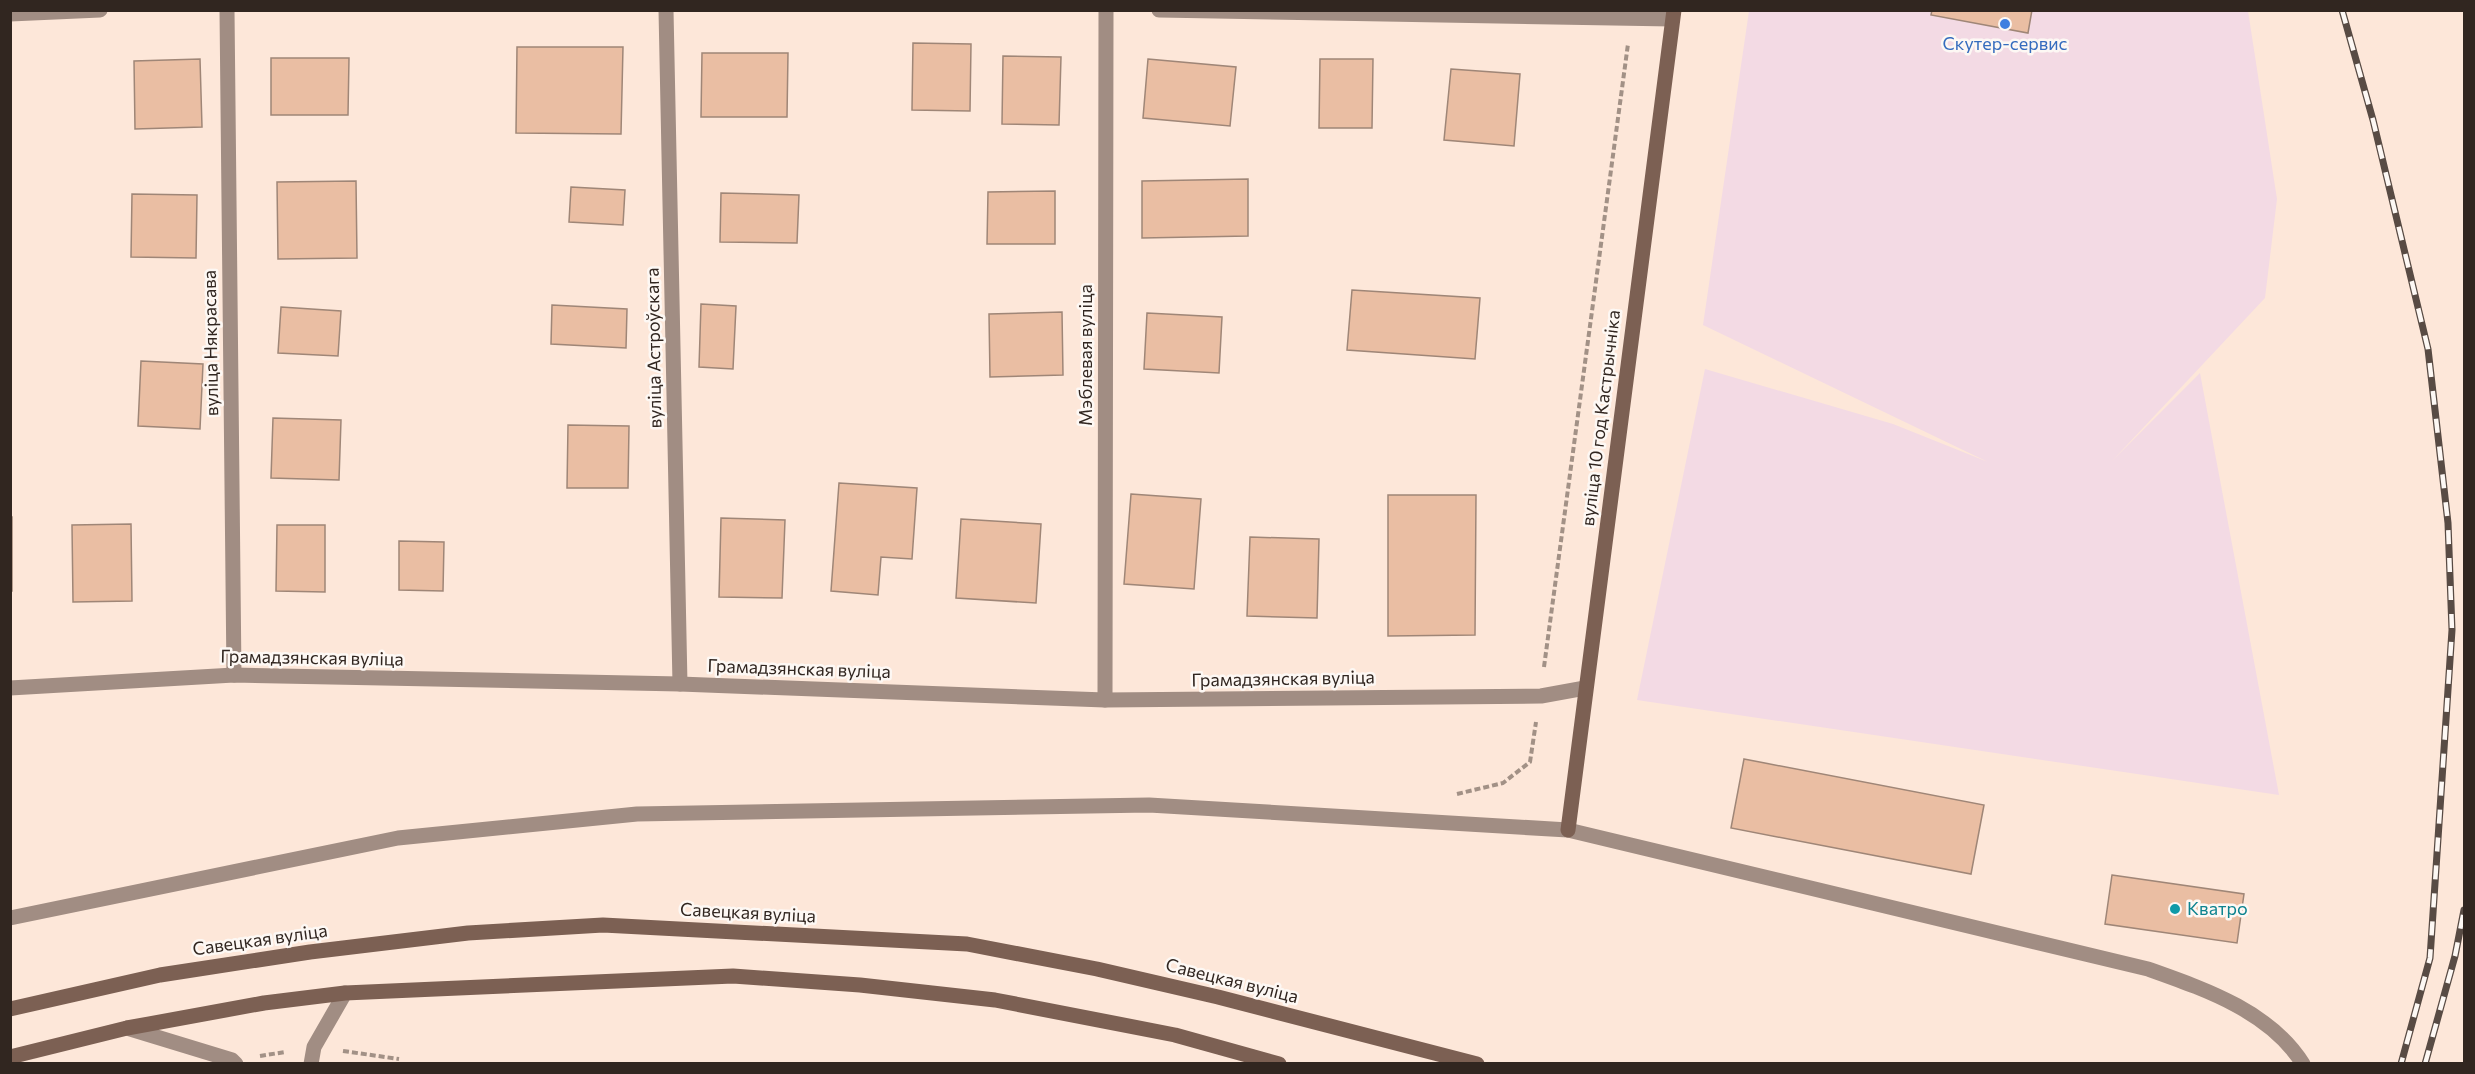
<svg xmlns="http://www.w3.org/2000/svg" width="2475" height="1074" viewBox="0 0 2475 1074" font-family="Commissioner,sans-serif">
<rect width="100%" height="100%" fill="#fde7d9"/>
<polygon fill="#f3dae4" points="1749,11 2248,11 2277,199 2265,298 2112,461 2200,373 2279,795 1637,700 1705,369 1893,424 1988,462 1703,325"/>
<g fill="#eabea3" stroke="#9f8677" stroke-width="1.5">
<polygon points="1932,10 2032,10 2028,33 1931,15"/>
<polygon points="913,43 971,44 970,111 912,110"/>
<polygon points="517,47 623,47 621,134 516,133"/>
<polygon points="702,53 788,53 787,117 701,117"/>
<polygon points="1003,56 1061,57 1059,125 1002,124"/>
<polygon points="271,58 349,58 348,115 271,115"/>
<polygon points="200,59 202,127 135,129 134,61"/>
<polygon points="1148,59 1236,67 1230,126 1143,118"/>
<polygon points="1320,59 1373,59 1372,128 1319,128"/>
<polygon points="1451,69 1520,74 1514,146 1444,140"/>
<polygon points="1248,179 1248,236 1142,238 1142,181"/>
<polygon points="356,181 357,258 278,259 277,182"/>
<polygon points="571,187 625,190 623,225 569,222"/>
<polygon points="1055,191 1055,244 987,244 988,192"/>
<polygon points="721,193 799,195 797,243 720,242"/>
<polygon points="132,194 197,195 196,258 131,257"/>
<polygon points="1352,290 1480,298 1475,359 1347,350"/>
<polygon points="701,304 736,306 733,369 699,367"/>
<polygon points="552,305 627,309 626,348 551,344"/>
<polygon points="281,307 341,311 338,356 278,353"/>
<polygon points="1062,312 1063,375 990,377 989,314"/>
<polygon points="1147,313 1222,317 1219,373 1144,369"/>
<polygon points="141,361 203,364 200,429 138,426"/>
<polygon points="273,418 341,420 339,480 271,478"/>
<polygon points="568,425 629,426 628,488 567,488"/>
<polygon points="839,483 917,488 912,559 881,557 878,595 831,591"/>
<polygon points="1131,494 1201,499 1194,589 1124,584"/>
<polygon points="1388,495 1476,495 1475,635 1388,636"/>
<rect x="10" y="517" width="2" height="74"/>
<polygon points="721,518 785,520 782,598 719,597"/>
<polygon points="961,519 1041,524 1036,603 956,598"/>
<polygon points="131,524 132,601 73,602 72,525"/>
<polygon points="277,525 325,525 325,592 276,591"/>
<polygon points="1250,537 1319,539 1317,618 1247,616"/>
<polygon points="399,541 444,542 443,591 399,590"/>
<polygon points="1744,759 1984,805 1971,874 1731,828"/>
<polygon points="2112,875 2244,894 2237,943 2105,924"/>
</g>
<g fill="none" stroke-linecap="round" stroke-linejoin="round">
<g stroke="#a29186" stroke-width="4" stroke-dasharray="6 3" stroke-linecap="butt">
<polyline points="1544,667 1628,44"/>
<polyline points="1457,794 1503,783 1530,762 1536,722"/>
<polyline points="343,1051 399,1059"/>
<polyline points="260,1056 285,1052"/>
</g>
<g stroke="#a18d83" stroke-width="15">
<polyline points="227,10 234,675"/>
<polyline points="666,10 680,684"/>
<polyline points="1159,10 1672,19"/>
<polyline points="10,14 100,10"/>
<polyline points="10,688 234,675 680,684 1105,700 1541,696 1585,688"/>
<polyline points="1105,700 1106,10"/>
<path d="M10,918L398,838L637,814L1149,805L1568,830L2148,969C2204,989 2270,1011 2303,1064"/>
<polyline points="127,1028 232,1060 236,1064"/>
<polyline points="311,1064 314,1047 345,993"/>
</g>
<g stroke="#7c6053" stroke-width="15">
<polyline points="1568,830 1674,10"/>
<polyline points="10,1009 160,975 310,952 468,933 603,925 967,944 1097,969 1218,997 1477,1064"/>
<polyline points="10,1057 127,1028 264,1003 345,993 733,976 860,985 995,1000 1175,1035 1279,1064"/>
</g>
<g stroke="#584b44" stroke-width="7">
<g id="rail">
<polyline points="2342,10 2373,120 2428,349 2448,523 2452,630 2430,958 2401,1064"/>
<polyline points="2425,1064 2455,956 2464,910"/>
</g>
</g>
<use href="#rail" stroke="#fdf8f4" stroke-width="4.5" stroke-dasharray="14" stroke-linecap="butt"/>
</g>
<circle fill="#3f7fe0" stroke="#fdf8f4" stroke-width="2" cx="2005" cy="24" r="6"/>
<circle fill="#0f9aa8" stroke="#fdf8f4" stroke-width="2" cx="2175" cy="909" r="6"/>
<g text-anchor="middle" stroke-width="5" stroke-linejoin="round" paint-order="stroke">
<g font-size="18" fill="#366cbe" stroke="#fdf8f4">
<text x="2005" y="50">Скутер-сервис</text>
</g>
<g font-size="18" fill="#312620" stroke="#fdf8f4">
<text transform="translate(211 343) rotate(-91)" y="6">вуліца Някрасава</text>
<text transform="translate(654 348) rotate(-91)" y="6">вуліца Астроўскага</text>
<text transform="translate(1086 355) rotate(-90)" y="6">Мэблевая вуліца</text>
<text transform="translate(1601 418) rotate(-83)" y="6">вуліца 10 год Кастрычніка</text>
<text transform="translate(312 658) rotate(1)" y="6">Грамадзянская вуліца</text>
<text transform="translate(799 669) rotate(2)" y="6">Грамадзянская вуліца</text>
<text transform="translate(1283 679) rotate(-1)" y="6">Грамадзянская вуліца</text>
<text transform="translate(748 913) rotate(3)" y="6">Савецкая вуліца</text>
<text transform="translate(260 940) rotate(-8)" y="6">Савецкая вуліца</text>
<text transform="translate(1232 981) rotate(14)" y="6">Савецкая вуліца</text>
</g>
<g font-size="18" fill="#0d838f" stroke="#fdf8f4" text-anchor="start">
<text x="2187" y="915">Кватро</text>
</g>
</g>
<rect width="2475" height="1074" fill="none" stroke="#312620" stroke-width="24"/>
</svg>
